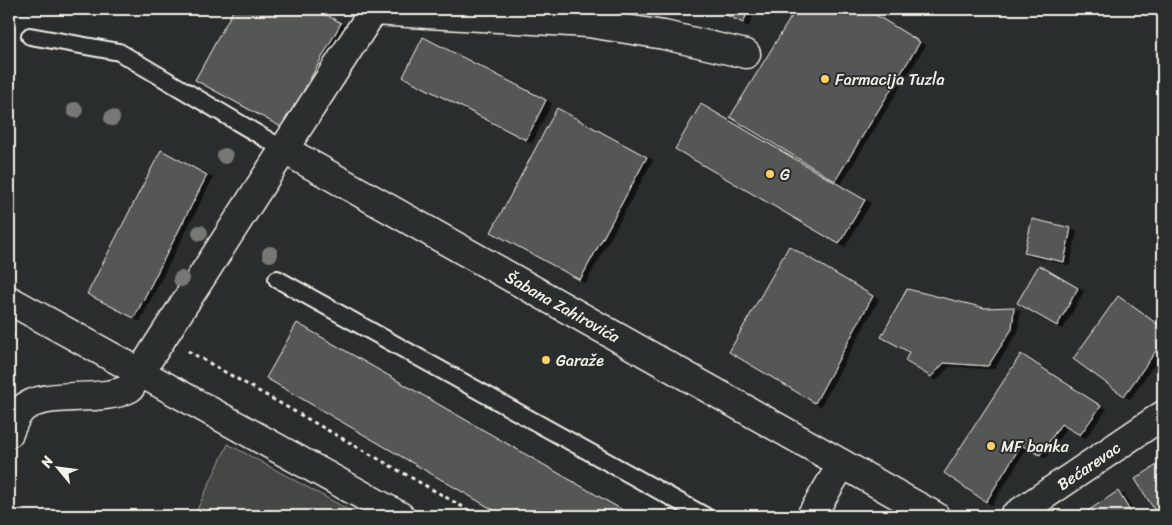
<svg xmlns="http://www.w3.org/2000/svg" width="1172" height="525" viewBox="0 0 1172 525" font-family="Sriracha,sans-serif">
<defs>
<filter id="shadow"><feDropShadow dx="5.5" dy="3" stdDeviation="0" flood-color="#0009"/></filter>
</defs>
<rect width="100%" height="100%" fill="#2a2d2e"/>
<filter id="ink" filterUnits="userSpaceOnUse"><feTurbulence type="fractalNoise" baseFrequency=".02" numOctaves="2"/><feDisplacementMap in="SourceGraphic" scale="10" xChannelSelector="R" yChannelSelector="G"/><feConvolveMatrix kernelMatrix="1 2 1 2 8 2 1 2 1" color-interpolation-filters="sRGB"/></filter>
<g filter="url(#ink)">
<polygon fill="#444645" stroke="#9c9c96" points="228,444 360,516 194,516"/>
<g fill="#555756" stroke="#f4f1e8" filter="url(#shadow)">
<polygon points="234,9 316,9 341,23 283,128 195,80"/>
<polygon points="714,9 749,9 743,23"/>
<polygon points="796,9 866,9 920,42 835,181 730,117"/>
<polygon points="423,37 546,100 526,140 403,77"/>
<polygon points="701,104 865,200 839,244 675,149"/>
<polygon points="557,108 647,157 580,280 491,232"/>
<polygon points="161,150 207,175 134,318 87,294"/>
<polygon points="1032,219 1071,228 1064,262 1024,253"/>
<polygon points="789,246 873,296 815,403 729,352"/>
<polygon points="1039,265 1078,288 1057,326 1017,303"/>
<polygon points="907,289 985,308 1014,307 1012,329 988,366 944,363 931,377 905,361 909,352 881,337"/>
<polygon points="1118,296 1163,328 1163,341 1124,396 1073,359"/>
<polygon points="297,323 633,516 504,516 266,378"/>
<polygon points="1021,354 1101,406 1080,435 1061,424 1040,455 1021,445 986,502 944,473"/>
<polygon points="1163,461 1163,510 1157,514 1135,479"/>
<polygon points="1118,491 1133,516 1080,516"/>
</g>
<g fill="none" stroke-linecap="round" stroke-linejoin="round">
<g stroke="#f4f1e8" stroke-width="20">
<g id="service">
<polyline points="30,36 119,52 283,149"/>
<polyline points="277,279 705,516"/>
</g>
</g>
<g stroke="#f4f1e8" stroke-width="31">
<g id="minor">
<polyline points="368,9 373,11 588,23 664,35 746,54"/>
<path id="s1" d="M283,149L935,516"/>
<polyline points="9,300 400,516"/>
<path d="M9,433C12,425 16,415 22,409C46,389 101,404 130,388L373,11"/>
<polyline points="811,516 842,464"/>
<path id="s2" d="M1014,516L1163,415"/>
</g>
</g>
<g stroke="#f4f1e8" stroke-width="3" stroke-dasharray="4 4" stroke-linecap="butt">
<polyline points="9,344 14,333"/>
<polyline points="188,351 479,516"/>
</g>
<use href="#service" stroke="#2a2d2e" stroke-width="16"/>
<use href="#minor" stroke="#2a2d2e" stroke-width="28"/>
</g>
<g fill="#777875">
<circle cx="75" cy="110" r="8"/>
<circle cx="112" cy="118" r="8"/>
<circle cx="225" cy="156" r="8"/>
<circle cx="200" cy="233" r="8"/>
<circle cx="270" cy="254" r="8"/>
<circle cx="181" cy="279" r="8"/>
</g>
</g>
<g fill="#ffd166" stroke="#2a2d2e" stroke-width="2">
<circle cx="825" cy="79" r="5"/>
<circle cx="770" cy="174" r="5"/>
<circle cx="546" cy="360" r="5"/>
<circle cx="991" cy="446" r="5"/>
</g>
<g text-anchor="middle" stroke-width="4" stroke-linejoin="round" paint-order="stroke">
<g font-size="16" fill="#f4f1e8" stroke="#2a2d2e" text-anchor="start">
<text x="835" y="85">Farmacija Tuzla</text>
<text x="780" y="180">G</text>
<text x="556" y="366">Garaže</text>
<text x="1001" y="452">MF banka</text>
</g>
<g font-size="16" fill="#f4f1e8" stroke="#2a2d2e">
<text dy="6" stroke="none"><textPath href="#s1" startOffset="321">Šabana Zahirovića</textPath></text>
<text dy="6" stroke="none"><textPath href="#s2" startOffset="90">Bećarevac</textPath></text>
</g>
</g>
<rect width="1172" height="525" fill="none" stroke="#2a2d2e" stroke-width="30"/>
<rect x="15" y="15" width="1142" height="495" fill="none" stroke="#f4f1e8" stroke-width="2" filter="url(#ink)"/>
<g transform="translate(58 468) rotate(299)" stroke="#2a2d2e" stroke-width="4" paint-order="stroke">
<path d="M0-4L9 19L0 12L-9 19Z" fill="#f4f1e8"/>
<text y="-8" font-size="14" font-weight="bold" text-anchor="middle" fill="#f4f1e8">N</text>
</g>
</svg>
